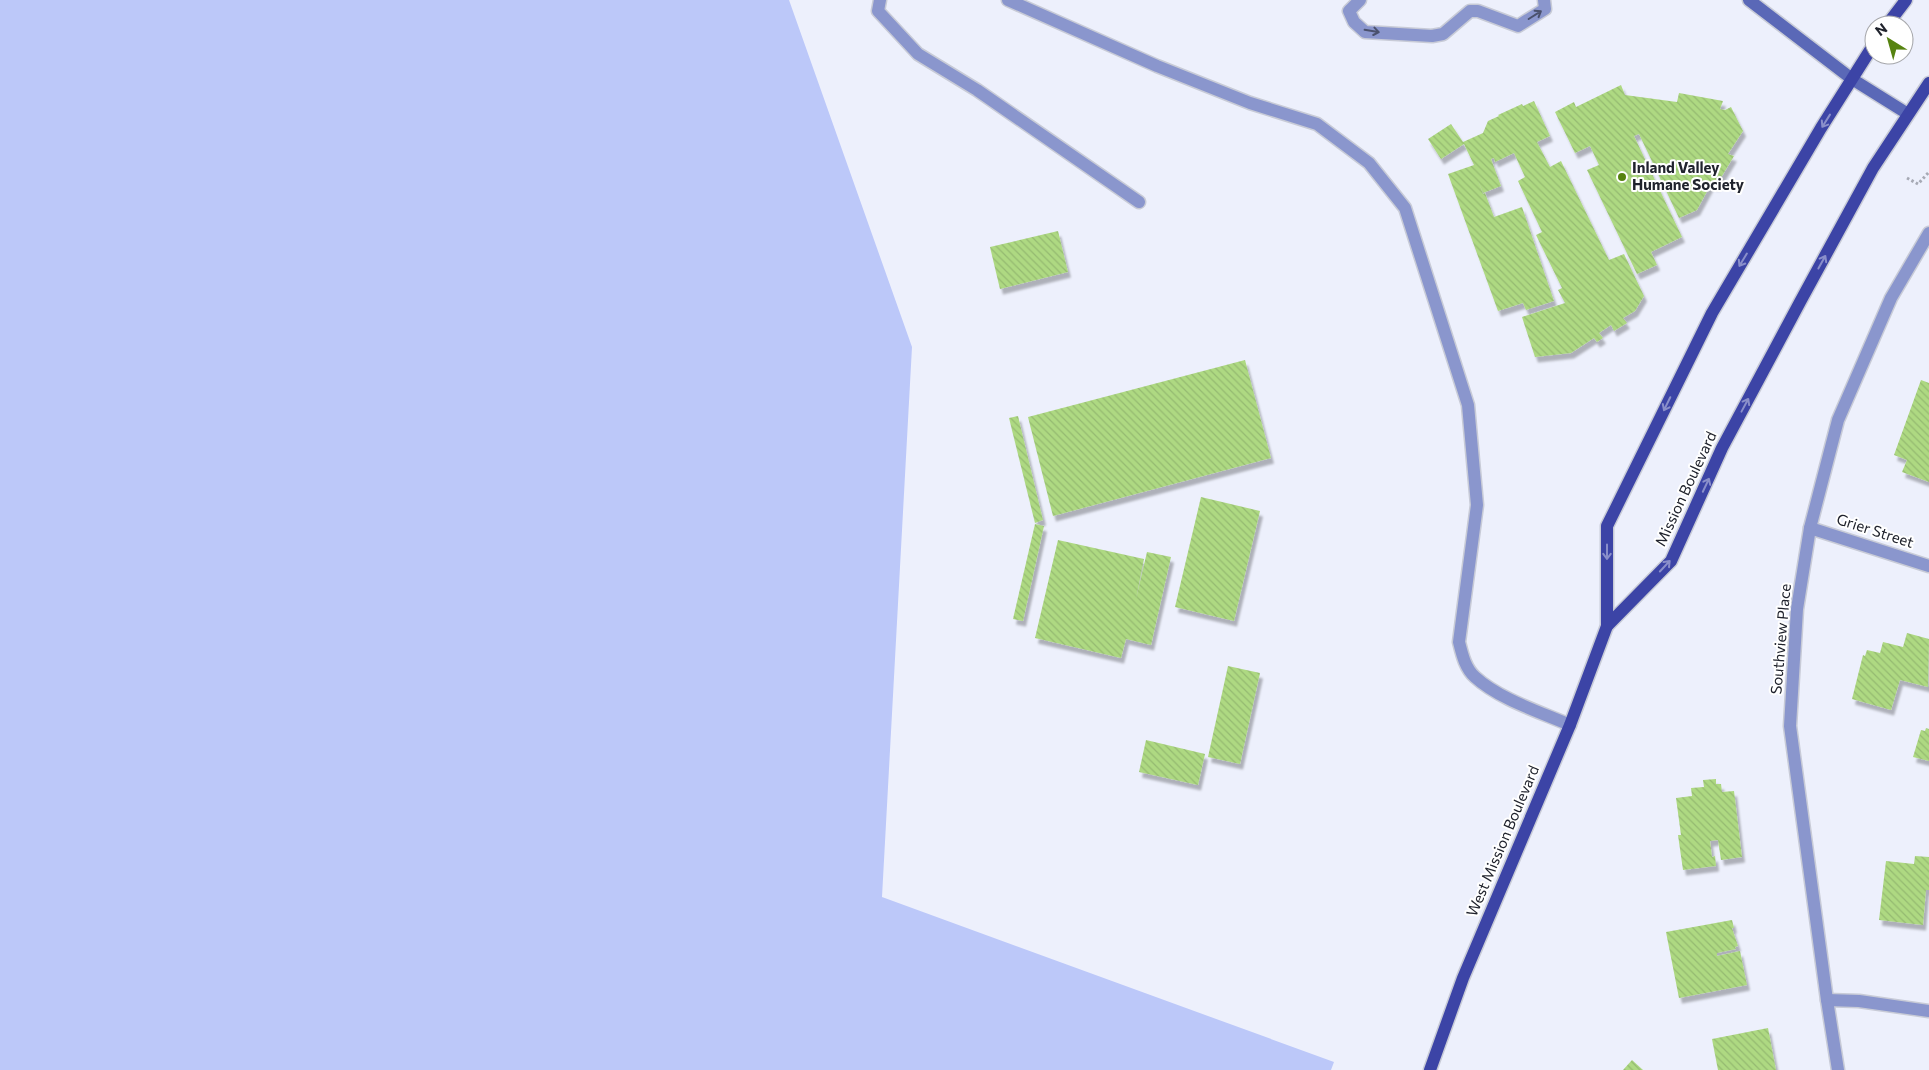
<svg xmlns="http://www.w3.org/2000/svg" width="1929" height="1070" viewBox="0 0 1929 1070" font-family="Commissioner,sans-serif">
<defs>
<pattern id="building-back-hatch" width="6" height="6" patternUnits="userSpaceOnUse" patternTransform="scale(1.25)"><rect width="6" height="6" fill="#aed982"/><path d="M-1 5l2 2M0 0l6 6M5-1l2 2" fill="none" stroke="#95ba71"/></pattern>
<filter id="shadow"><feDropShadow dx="3" dy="5.5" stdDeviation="1" flood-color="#0004"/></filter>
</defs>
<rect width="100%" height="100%" fill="#edf0fc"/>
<polygon fill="#bcc8f9" points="0,0 789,0 912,347 882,897 1334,1062 1331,1070 0,1070"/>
<g fill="url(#building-back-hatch)" filter="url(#shadow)">
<polygon points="1621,85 1625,95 1677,102 1679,93 1723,101 1720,109 1725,110 1731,107 1743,131 1728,154 1734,156 1716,186 1711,184 1697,210 1679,218 1639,134 1634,136 1682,237 1651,252 1657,265 1637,274 1587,170 1599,165 1590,146 1575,153 1555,112 1574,102 1576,107"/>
<polygon points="1534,101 1550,136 1537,142 1550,167 1561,161 1609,260 1624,254 1644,296 1635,311 1623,318 1627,323 1614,331 1611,325 1599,333 1603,338 1597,342 1594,338 1571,353 1535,357 1522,317 1565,303 1558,290 1562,288 1536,235 1542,232 1518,181 1525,177 1514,153 1495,162 1494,158 1491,159 1501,186 1483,193 1478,180 1483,194 1485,193 1494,217 1522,207 1554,301 1526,310 1523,303 1498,311 1448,174 1474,165 1464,144 1441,159 1428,139 1451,124 1463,142 1483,133 1488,121 1499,116 1498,115 1522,104 1523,106"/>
<polygon points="1058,231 1068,272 1000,289 990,247"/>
<polygon points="1245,360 1271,458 1053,516 1028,417"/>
<polygon points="1921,380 1929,383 1929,482 1902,472 1907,460 1894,455"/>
<polygon points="1018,416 1043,520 1035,523 1009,418"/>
<polygon points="1201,497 1260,511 1234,621 1175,607"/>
<polygon points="1035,524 1044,526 1023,621 1013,619"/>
<polygon points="1058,540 1144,559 1136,599 1147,552 1171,557 1151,645 1126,639 1121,658 1035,638"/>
<polygon points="1907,633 1929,639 1928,687 1900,680 1891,710 1852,699 1863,655 1865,656 1867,650 1880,653 1883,642 1903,647"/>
<polygon points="1228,666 1260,673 1240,764 1208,757"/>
<polygon points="1926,728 1929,729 1929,761 1913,757 1921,730 1925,731"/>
<polygon points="1146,740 1205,754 1198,785 1139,772"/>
<polygon points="1716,779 1716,784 1721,784 1722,792 1734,791 1742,857 1721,860 1718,840 1710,841 1712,857 1715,856 1716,866 1683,870 1678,835 1681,835 1676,798 1692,796 1691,788 1704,787 1703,780"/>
<polygon points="1915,856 1929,857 1929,890 1926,890 1923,925 1879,920 1886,861 1914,864"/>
<polygon points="1732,920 1734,928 1732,928 1738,946 1735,947 1736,949 1717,953 1717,956 1740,951 1747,985 1679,998 1666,932"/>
<polygon points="1768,1028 1776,1070 1718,1070 1712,1039"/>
<polygon points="1632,1060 1643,1070 1623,1070"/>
</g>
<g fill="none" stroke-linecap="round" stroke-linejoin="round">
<g stroke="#c8cbd7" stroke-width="15">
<g id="lane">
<polyline points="880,0 878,11 918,54 977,90 1139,202"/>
<path d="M1008,0L1157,66L1250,103L1317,124L1369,163L1405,208L1468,405L1477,505L1459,642C1462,654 1465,668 1475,677C1499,699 1540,712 1570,725"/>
<polyline points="1360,0 1349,11 1354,22 1365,32 1432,36 1443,34 1470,11 1478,11 1518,26 1545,9 1544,0"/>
</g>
</g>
<g stroke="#c8cbd7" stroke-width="15">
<g id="street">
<polyline points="1810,528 1929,566"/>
<polyline points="1827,1000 1859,1001 1929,1011"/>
<polyline points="1838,1070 1827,1000 1790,726 1797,609 1810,528 1838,420 1891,298 1929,233"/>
</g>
</g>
<g stroke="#c8cbd7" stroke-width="15">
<polyline id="secondary" points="1749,0 1852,79 1908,114"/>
</g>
<g stroke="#c8cbd7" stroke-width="15">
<g id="primary">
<polyline points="1887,25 1906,0"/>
<polyline points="1607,626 1671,561 1722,448 1800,302 1873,168 1929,83"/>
<polyline points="1430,1070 1463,978 1570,725 1607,626 1607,526 1712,313 1821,128 1874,44"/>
</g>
</g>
<polyline stroke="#a6a9b4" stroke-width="3" stroke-dasharray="2.5 2.5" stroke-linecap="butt" points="1907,178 1918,184 1929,172"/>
<use href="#lane" stroke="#8a96cd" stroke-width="12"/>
<use href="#street" stroke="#8a96cd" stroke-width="12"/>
<use href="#secondary" stroke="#5a68b7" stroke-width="12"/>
<use href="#primary" stroke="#3c44a6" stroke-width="12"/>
</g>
<defs><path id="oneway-shaft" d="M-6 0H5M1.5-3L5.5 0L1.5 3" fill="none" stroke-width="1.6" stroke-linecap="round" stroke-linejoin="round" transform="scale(1.25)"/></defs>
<g stroke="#4a516d">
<use href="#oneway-shaft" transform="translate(1535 15) rotate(-32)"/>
<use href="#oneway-shaft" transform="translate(1372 31) rotate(9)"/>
</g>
<g stroke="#8a8fca">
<use href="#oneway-shaft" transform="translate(1826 121) rotate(122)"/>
<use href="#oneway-shaft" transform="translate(1743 260) rotate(121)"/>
<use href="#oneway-shaft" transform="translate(1822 262) rotate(-61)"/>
<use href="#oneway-shaft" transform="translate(1667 404) rotate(116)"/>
<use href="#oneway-shaft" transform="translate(1745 405) rotate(-62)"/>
<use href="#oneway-shaft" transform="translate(1706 485) rotate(-65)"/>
<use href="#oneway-shaft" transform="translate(1607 552) rotate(90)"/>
<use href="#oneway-shaft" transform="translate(1665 566) rotate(-47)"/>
</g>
<circle fill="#568310" stroke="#fff" stroke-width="2" cx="1622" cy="177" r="5"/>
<g text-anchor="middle" stroke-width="4" stroke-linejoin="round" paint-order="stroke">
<g font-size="15" font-weight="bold" fill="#20232d" stroke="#fff" text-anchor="start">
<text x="1632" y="173">Inland Valley<tspan x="1632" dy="17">Humane Society</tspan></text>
</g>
<g font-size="15" fill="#20232d" stroke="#fff">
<text transform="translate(1686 489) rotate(-65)" y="5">Mission Boulevard</text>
<text transform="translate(1875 531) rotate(18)" y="5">Grier Street</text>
<text transform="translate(1781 639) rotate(-85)" y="5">Southview Place</text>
<text transform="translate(1503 841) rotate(-67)" y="5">West Mission Boulevard</text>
</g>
</g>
<g transform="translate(1889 40) rotate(323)"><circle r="24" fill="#ffffff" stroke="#a6a7ab"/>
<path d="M0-4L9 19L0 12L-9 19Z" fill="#568310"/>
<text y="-8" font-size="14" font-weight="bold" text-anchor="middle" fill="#20232d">N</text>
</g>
</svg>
